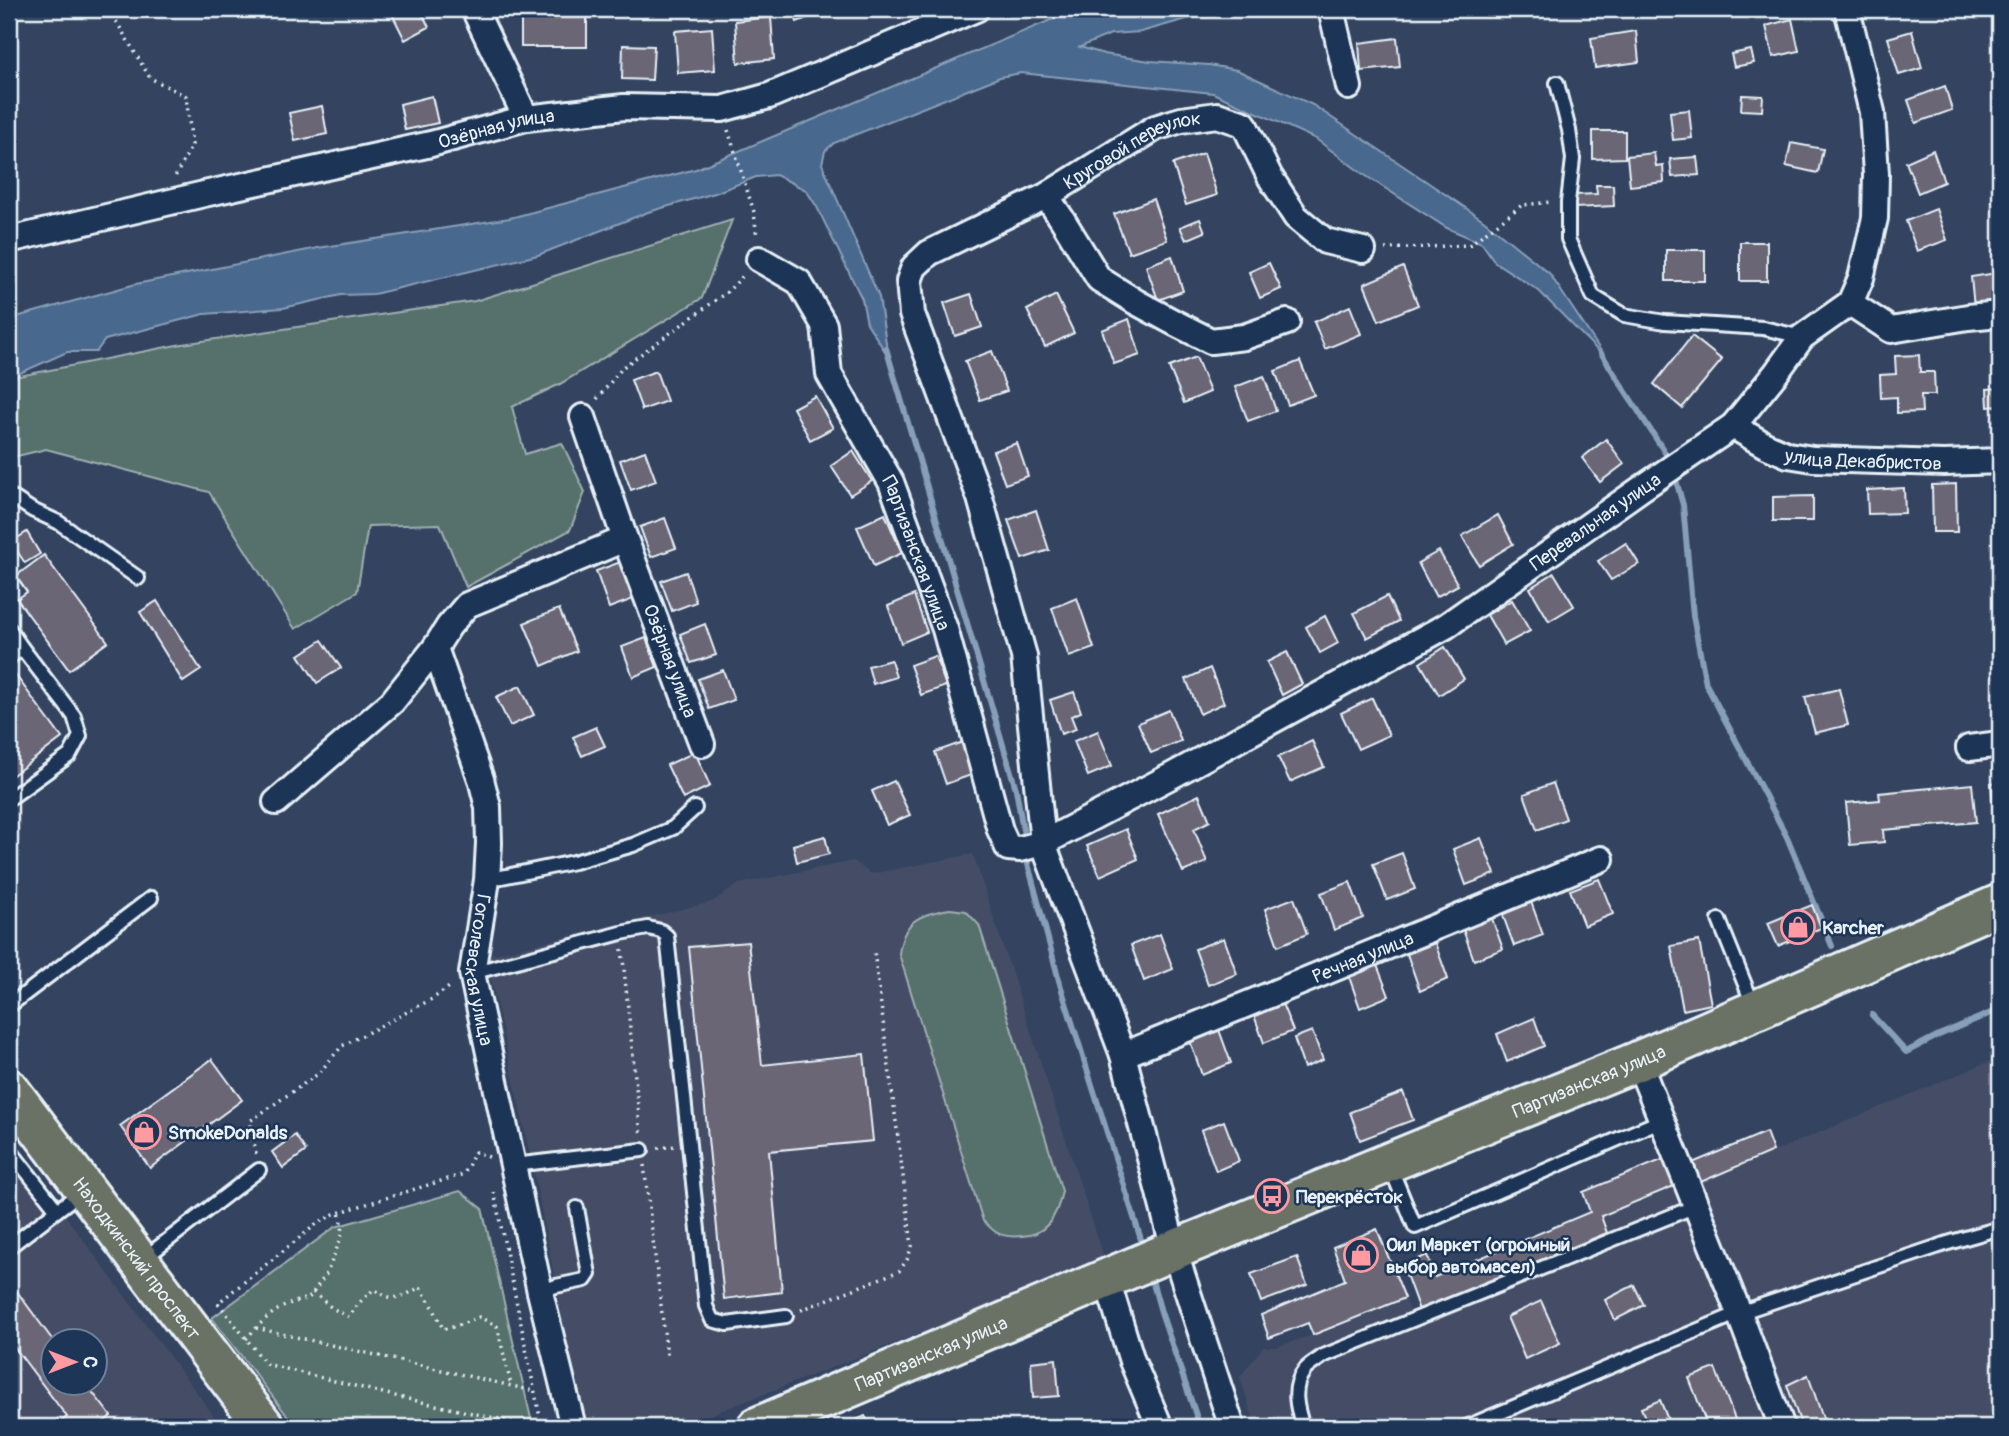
<svg xmlns="http://www.w3.org/2000/svg" width="2009" height="1436" viewBox="0 0 2009 1436" font-family="Pangolin,sans-serif">
<rect width="100%" height="100%" fill="#344460"/>
<filter id="ink" filterUnits="userSpaceOnUse"><feTurbulence type="fractalNoise" baseFrequency=".0143" numOctaves="2"/><feDisplacementMap in="SourceGraphic" scale="14" xChannelSelector="R" yChannelSelector="G"/><feConvolveMatrix kernelMatrix="1 2 1 2 8 2 1 2 1" color-interpolation-filters="sRGB"/></filter>
<g filter="url(#ink)">
<g fill="#444e66" fill-rule="evenodd">
<polygon points="973,854 1105,1261 679,1427 584,1427 532,1163 486,956 712,902 739,884 854,861 871,874"/>
<polygon points="2000,1057 2000,1427 1256,1427 1240,1377 1263,1347 1277,1347 1313,1335 1405,1298 1411,1314 1607,1232 1601,1216 1691,1180 1694,1185"/>
<path d="M9,1140L222,1427H9ZM52,1342H94V1384H52Z"/>
</g>
<g fill="#576f6c" stroke="#a0b0b2" stroke-width="2">
<polygon points="732,220 702,298 560,384 512,407 525,454 562,443 585,492 570,530 466,587 440,524 368,526 357,592 295,629 209,492 46,449 9,458 9,378 182,344 475,301"/>
<path d="M950,909L966,911L979,925L1062,1191C1058,1213 1048,1235 1022,1236C1013,1237 1004,1237 996,1232C991,1229 987,1224 983,1221L899,954C903,921 919,914 950,909Z"/>
<polygon points="460,1191 482,1208 533,1427 296,1427 212,1318 335,1227"/>
</g>
<polygon fill="#48688e" stroke="#889fb8" stroke-width="2" points="1077,9 1222,9 1141,32 1111,34 1080,47 1104,54 1150,61 1209,65 1237,70 1313,105 1482,219 1549,273 1607,360 1539,291 1495,262 1482,243 1447,228 1363,174 1316,139 1213,93 1021,73 1000,77 834,143 825,151 822,164 879,297 888,356 867,323 862,299 817,207 806,190 776,175 756,177 715,193 648,212 538,255 374,294 341,295 283,308 204,314 105,340 96,352 67,352 9,378 9,319 136,284 318,248 510,218 696,169"/>
<g fill="none" stroke-linecap="round" stroke-linejoin="round">
<g stroke="#889fb8" stroke-width="6">
<polyline points="886,348 1016,789 1023,830"/>
<polyline points="1601,353 1671,462"/>
<polyline points="1674,473 1683,505 1693,616 1706,684 1787,837 1832,946"/>
<polyline points="1028,864 1060,984 1144,1249"/>
<polyline points="1872,1015 1906,1052 1939,1035 2000,1009"/>
<polyline points="1150,1273 1161,1312 1200,1427"/>
</g>
</g>
<g fill="#6a6674" stroke="#e8f1f8" stroke-width="2">
<polygon points="401,9 420,9 429,27 405,40 392,14"/>
<rect x="521" y="9" width="66" height="38"/>
<polygon points="792,9 827,9 827,10 797,22"/>
<polygon points="771,17 774,59 738,63 735,21"/>
<polygon points="1792,19 1799,51 1773,57 1766,26"/>
<polygon points="712,28 715,70 678,73 675,31"/>
<polygon points="1636,31 1639,62 1595,68 1591,38"/>
<polygon points="1912,31 1922,68 1899,75 1888,38"/>
<polygon points="1397,38 1400,67 1361,71 1359,43"/>
<polygon points="623,45 654,46 652,80 622,79"/>
<polygon points="1751,50 1754,63 1734,67 1731,54"/>
<polygon points="1945,86 1952,110 1916,123 1908,100"/>
<polygon points="1742,95 1763,96 1762,111 1741,110"/>
<polygon points="432,96 438,123 405,130 400,104"/>
<polygon points="322,106 327,134 295,141 289,113"/>
<polygon points="1689,110 1692,138 1673,140 1670,112"/>
<polygon points="1593,131 1625,131 1625,158 1593,159"/>
<polygon points="1791,143 1823,149 1818,173 1786,166"/>
<polygon points="1933,150 1944,182 1918,193 1906,162"/>
<polygon points="1204,153 1217,195 1186,205 1173,164"/>
<polygon points="1654,153 1656,166 1663,165 1664,182 1630,186 1627,156"/>
<polygon points="1697,157 1699,175 1672,177 1670,159"/>
<polygon points="1596,185 1613,185 1614,206 1575,208 1574,195 1597,194"/>
<polygon points="1153,199 1167,240 1129,253 1114,214"/>
<polygon points="1936,209 1947,240 1917,251 1906,221"/>
<polygon points="1200,219 1205,232 1186,240 1180,227"/>
<rect x="1740" y="242" width="27" height="39"/>
<rect x="1666" y="250" width="39" height="31"/>
<polygon points="1172,256 1183,291 1158,300 1146,266"/>
<polygon points="1269,263 1281,289 1260,298 1249,272"/>
<polygon points="1403,267 1418,305 1379,321 1364,284"/>
<polygon points="1997,273 2000,304 1974,307 1971,277"/>
<polygon points="971,294 982,327 955,336 944,303"/>
<polygon points="1056,295 1074,333 1045,347 1027,310"/>
<polygon points="1350,306 1361,334 1325,349 1314,322"/>
<polygon points="1129,319 1140,355 1114,364 1102,330"/>
<polygon points="1692,336 1722,360 1682,408 1654,384"/>
<polygon points="992,351 1007,391 980,400 965,361"/>
<polygon points="1919,355 1920,372 1934,372 1935,395 1921,395 1922,412 1897,413 1897,397 1881,398 1880,375 1896,374 1895,356"/>
<polygon points="1196,357 1210,392 1184,403 1169,367"/>
<polygon points="1300,361 1314,395 1288,405 1275,371"/>
<polygon points="656,371 667,401 642,410 631,380"/>
<polygon points="1264,376 1276,411 1248,421 1235,387"/>
<polygon points="2000,388 2000,406 1988,407 1987,389"/>
<polygon points="815,396 833,428 810,440 793,408"/>
<polygon points="1606,439 1624,464 1600,482 1582,458"/>
<polygon points="1017,443 1028,476 1005,484 993,451"/>
<polygon points="645,451 656,481 631,490 620,460"/>
<polygon points="853,451 872,481 850,495 831,466"/>
<polygon points="1956,484 1957,532 1933,532 1932,485"/>
<polygon points="1904,488 1905,513 1868,514 1867,490"/>
<polygon points="1813,496 1813,521 1773,521 1773,497"/>
<polygon points="1036,510 1049,550 1022,559 1008,520"/>
<polygon points="885,514 902,553 874,566 857,527"/>
<polygon points="1498,515 1513,544 1479,565 1462,536"/>
<polygon points="665,518 676,548 651,557 640,527"/>
<polygon points="27,532 40,554 25,563 11,542"/>
<polygon points="1626,543 1639,564 1611,580 1598,561"/>
<polygon points="1439,551 1458,585 1436,597 1418,563"/>
<polygon points="44,555 108,642 69,670 17,599 27,592 16,576"/>
<polygon points="626,560 639,597 609,608 596,571"/>
<polygon points="686,572 696,602 672,611 661,581"/>
<polygon points="1554,573 1574,606 1549,621 1530,588"/>
<polygon points="914,595 927,632 901,643 888,606"/>
<polygon points="1387,596 1399,621 1367,638 1354,613"/>
<polygon points="1077,598 1094,648 1069,657 1052,608"/>
<polygon points="1512,600 1530,631 1504,645 1487,615"/>
<polygon points="157,601 201,670 183,682 140,612"/>
<polygon points="559,609 577,651 542,666 524,623"/>
<polygon points="1325,616 1338,643 1320,653 1306,627"/>
<polygon points="705,624 716,655 691,663 680,634"/>
<polygon points="646,638 657,667 633,677 622,647"/>
<polygon points="322,640 341,668 317,683 299,655"/>
<polygon points="1445,647 1464,679 1439,695 1420,663"/>
<polygon points="1287,652 1302,684 1282,695 1267,662"/>
<polygon points="935,656 946,686 921,695 910,665"/>
<polygon points="891,660 896,677 873,684 868,666"/>
<polygon points="1210,668 1224,703 1200,714 1186,679"/>
<polygon points="11,669 62,738 9,778 9,671"/>
<polygon points="723,670 734,700 709,709 698,679"/>
<polygon points="520,686 534,715 510,726 496,697"/>
<polygon points="1839,689 1848,725 1815,733 1805,697"/>
<polygon points="1074,692 1081,712 1071,716 1076,729 1061,734 1050,700"/>
<polygon points="1372,698 1389,735 1358,749 1341,713"/>
<polygon points="1169,710 1181,741 1151,753 1138,723"/>
<polygon points="596,727 605,746 582,756 573,737"/>
<polygon points="1098,731 1112,766 1088,776 1074,741"/>
<polygon points="1312,741 1324,767 1290,782 1278,757"/>
<polygon points="963,742 974,774 946,784 935,752"/>
<polygon points="695,752 710,786 683,799 667,765"/>
<polygon points="894,781 910,815 887,825 872,791"/>
<polygon points="2000,782 2000,820 1994,820 1991,783"/>
<polygon points="1553,783 1566,819 1537,830 1524,794"/>
<polygon points="1972,784 1976,822 1883,830 1884,842 1850,845 1846,803 1880,800 1879,793"/>
<polygon points="1199,795 1210,821 1194,829 1207,862 1183,872 1158,814"/>
<polygon points="1126,829 1138,859 1100,876 1087,846"/>
<polygon points="825,836 829,854 797,862 793,845"/>
<polygon points="1481,838 1495,874 1466,885 1453,849"/>
<polygon points="1402,853 1415,889 1387,900 1373,864"/>
<polygon points="1599,879 1613,914 1584,926 1570,890"/>
<polygon points="1350,882 1363,918 1334,930 1321,893"/>
<polygon points="1294,898 1307,934 1278,946 1265,909"/>
<polygon points="1530,899 1543,935 1514,946 1501,910"/>
<polygon points="1812,905 1821,928 1778,946 1768,923"/>
<polygon points="1490,913 1503,949 1474,960 1461,924"/>
<polygon points="1160,934 1173,969 1144,981 1131,945"/>
<polygon points="1224,938 1237,974 1208,985 1195,949"/>
<polygon points="1699,941 1711,1004 1683,1010 1671,946"/>
<polygon points="748,942 762,1065 864,1054 873,1141 769,1151 782,1292 724,1299 689,947"/>
<polygon points="1435,943 1448,979 1420,991 1407,954"/>
<polygon points="1375,960 1389,996 1360,1008 1347,971"/>
<polygon points="1279,996 1293,1031 1264,1043 1251,1007"/>
<polygon points="1534,1018 1544,1046 1507,1062 1497,1034"/>
<polygon points="1218,1027 1231,1063 1202,1075 1189,1038"/>
<polygon points="1312,1031 1323,1060 1304,1068 1294,1038"/>
<polygon points="212,1059 242,1100 150,1168 120,1126"/>
<polygon points="1403,1092 1413,1120 1360,1140 1350,1112"/>
<polygon points="1224,1121 1239,1161 1216,1171 1201,1130"/>
<polygon points="1766,1132 1773,1151 1694,1185 1685,1166"/>
<polygon points="295,1135 306,1151 283,1168 272,1152"/>
<polygon points="1664,1159 1674,1186 1601,1216 1607,1233 1419,1310 1403,1266 1427,1255 1435,1277 1590,1212 1583,1192"/>
<polygon points="1377,1229 1405,1298 1313,1335 1308,1323 1269,1338 1261,1315 1345,1280 1333,1247"/>
<polygon points="1297,1257 1307,1285 1261,1302 1251,1274"/>
<polygon points="1634,1285 1644,1305 1615,1320 1605,1300"/>
<polygon points="13,1286 54,1342 52,1384 86,1384 111,1416 97,1427 61,1427 58,1424 67,1417 9,1340 9,1289"/>
<polygon points="1541,1301 1560,1343 1525,1359 1507,1317"/>
<polygon points="1056,1359 1059,1396 1033,1398 1031,1362"/>
<polygon points="1715,1368 1738,1427 1708,1427 1689,1378"/>
<polygon points="1808,1375 1826,1427 1802,1427 1787,1385"/>
<polygon points="1660,1400 1671,1427 1649,1427 1641,1408"/>
<polygon points="865,1416 871,1427 849,1427 848,1424"/>
</g>
<g fill="none" stroke-linecap="round" stroke-linejoin="round">
<g stroke="#e8f1f8" stroke-width="18">
<g id="service">
<polyline points="1557,83 1569,130 1573,159 1568,202 1568,239 1593,296 1624,315 1665,322 1763,328 1802,337"/>
<polyline points="9,495 32,510 58,522 138,578"/>
<polyline points="9,629 22,648 74,716 80,736 70,755 9,799"/>
<polyline points="9,658 22,648"/>
<polyline points="487,880 574,862 633,845 673,828 695,808"/>
<polyline points="1719,920 1754,1007"/>
<polyline points="472,973 621,933 648,928 661,931 667,936 706,1306 712,1320 727,1324 786,1316"/>
<polyline points="9,1006 151,898"/>
<polyline points="9,1149 57,1210"/>
<polyline points="514,1165 642,1150"/>
<polyline points="1390,1166 1415,1227 1662,1120"/>
<polyline points="9,1247 81,1192"/>
<polyline points="142,1260 259,1170"/>
<polyline points="540,1292 556,1286 585,1280 589,1274 577,1208"/>
<path d="M1303,1427C1297,1409 1291,1388 1304,1371C1308,1365 1317,1361 1323,1356L1696,1206"/>
<polyline points="1466,1427 1739,1313 1948,1243 2000,1228"/>
</g>
</g>
<g stroke="#e8f1f8" stroke-width="30">
<g id="minor">
<polyline points="474,9 526,118"/>
<polyline points="1331,9 1349,87"/>
<polyline points="1046,196 1062,219 1099,279 1136,302 1175,323 1211,341 1244,337 1287,322"/>
<path id="s1" d="M9,240L204,194L431,144L526,118L624,107L722,109L769,96L976,9"/>
<path id="s2" d="M759,259L799,282L824,325L829,374L891,482L945,629L1000,830L1008,848L1020,849L1043,843L1173,775L1446,626L1642,488L1733,426L1776,373L1802,337L1850,303L1861,278L1875,218L1876,174L1872,112L1847,9"/>
<polyline points="1850,303 1891,330 1968,317 2000,314"/>
<path id="s3" d="M583,417L625,539L702,744"/>
<path id="s4" d="M1733,426L1765,445L1788,455L1813,459L1944,463L2000,461"/>
<path id="s5" d="M435,648L481,779L488,807L489,843L487,880L472,973L540,1292L573,1427"/>
<polyline points="1969,748 2000,744"/>
<polyline points="276,802 392,702 435,648 449,626 467,605 625,539"/>
<path id="s6" d="M1123,1055L1601,859"/>
<polyline points="1638,1061 1739,1313 1782,1427"/>
<polyline points="1107,1280 1132,1361 1160,1427"/>
<path id="s7" d="M1232,1427L1174,1250L1123,1055L1043,843L1024,656L980,498L912,314L909,281L914,267L929,253L1046,196L1155,128L1181,120L1217,115L1244,124L1270,177L1296,217L1325,241L1363,250"/>
</g>
</g>
<g stroke="#e8f1f8" stroke-width="44">
<g id="primary">
<path id="s8" d="M9,1089L265,1427"/>
</g>
</g>
<g stroke="#e8f1f8" stroke-width="44">
<g id="trunk">
<path id="s9" d="M757,1427L1174,1250L1638,1061L2000,904"/>
</g>
</g>
<g stroke="#e8f1f8" stroke-width="3.5" stroke-dasharray="2 5" stroke-linecap="butt">
<polyline points="109,9 150,78 186,96 192,145 175,177"/>
<polyline points="728,130 754,212 757,237"/>
<polyline points="1385,249 1469,245 1522,205 1552,202"/>
<polyline points="597,399 623,367 727,292 745,274"/>
<polyline points="622,949 641,1136"/>
<polyline points="658,1148 675,1146"/>
<polyline points="256,1154 250,1121 318,1074 342,1046 432,999 452,985"/>
<polyline points="489,1157 475,1152 464,1174 334,1214 318,1223 218,1303 266,1364 399,1397 536,1427"/>
<polyline points="644,1165 667,1355"/>
<polyline points="494,1192 542,1427"/>
<path d="M313,1292L332,1308L349,1317L359,1303L374,1289C393,1303 401,1298 420,1287L433,1307L443,1329L457,1326L479,1317L497,1326L511,1385"/>
<polyline points="801,1310 899,1271 907,1260 912,1246 874,951"/>
<polyline points="256,1328 534,1391"/>
<path d="M246,1339C266,1316 279,1305 309,1298L327,1273L343,1233L339,1212"/>
</g>
<use href="#service" stroke="#1d3557" stroke-width="12"/>
<use href="#minor" stroke="#1d3557" stroke-width="24"/>
<use href="#primary" stroke="#6a7165" stroke-width="38"/>
<use href="#trunk" stroke="#6a7165" stroke-width="38"/>
</g>
</g>
<defs>
<g id="shop-ring" transform="scale(1.75)"><circle r="9.5" fill="#1d3557" stroke="#ff9aa2" stroke-width="1.5"/><path d="M-5-2.5h2.3a2.7 3.5 0 0 1 5.4 0H5L5.5 6h-11ZM-1.5-2.5h3a1.5 2.3 0 0 0-3 0Z" fill="#ff9aa2"/></g>
<g id="bus-ring" transform="scale(1.75)"><circle r="9.5" fill="#1d3557" stroke="#ff9aa2" stroke-width="1.5"/><path d="M-5-6H5V4H4V6H2V4H-2V6H-4V4H-5ZM-3.5-4V0h7V-4ZM-3.5 1.2v1.5H-2V1.2ZM2 1.2v1.5H3.5V1.2Z" fill="#ff9aa2"/></g>
</defs>
<g fill-rule="evenodd">
<use href="#shop-ring" x="1798" y="927"/>
<use href="#shop-ring" x="144" y="1132"/>
<use href="#bus-ring" x="1272" y="1196"/>
<use href="#shop-ring" x="1361" y="1255"/>
</g>
<g text-anchor="middle" stroke-width="5" stroke-linejoin="round" paint-order="stroke">
<g font-size="19" fill="#e8f1f8" stroke="#1d3557">
<text dy="7" stroke="none"><textPath href="#s1" startOffset="500">Озёрная улица</textPath></text>
<text dy="7" stroke="none"><textPath href="#s7" startOffset="1460">Круговой переулок</textPath></text>
<text dy="7" stroke="none"><textPath href="#s4" startOffset="138">улица Декабристов</textPath></text>
<text dy="7" stroke="none"><textPath href="#s2" startOffset="1330">Перевальная улица</textPath></text>
<text dy="7" stroke="none"><textPath href="#s2" startOffset="345">Партизанская улица</textPath></text>
<text dy="7" stroke="none"><textPath href="#s3" startOffset="259">Озёрная улица</textPath></text>
<text dy="7" stroke="none"><textPath href="#s6" startOffset="259">Речная улица</textPath></text>
<text dy="7" stroke="none"><textPath href="#s5" startOffset="332">Гоголевская улица</textPath></text>
<text dy="7" stroke="none"><textPath href="#s9" startOffset="901">Партизанская улица</textPath></text>
<text dy="7" stroke="none"><textPath href="#s8" startOffset="212">Находкинский проспект</textPath></text>
<text dy="7" stroke="none"><textPath href="#s9" startOffset="189">Партизанская улица</textPath></text>
</g>
<g font-size="19" font-weight="bold" fill="#e8f1f8" stroke="#1d3557" text-anchor="start">
<text x="1822" y="934">Karcher</text>
<text x="168" y="1139">SmokeDonalds</text>
<text x="1296" y="1203">Перекрёсток</text>
<text x="1386" y="1251">Оил Маркет (огромный<tspan x="1386" dy="22">выбор автомасел)</tspan></text>
</g>
</g>
<rect width="2009" height="1436" fill="none" stroke="#1d3557" stroke-width="35"/>
<rect x="18" y="18" width="1974" height="1401" fill="none" stroke="#e8f1f8" stroke-width="2.5" filter="url(#ink)"/>
<g transform="translate(74 1362) rotate(90)"><circle r="33" fill="#1d3557" stroke="#6e8097" stroke-width="2"/>
<path d="M0-5L12 26L0 18L-12 26Z" fill="#ff9aa2"/>
<text y="-10" font-size="19" font-weight="bold" text-anchor="middle" fill="#e8f1f8">С</text>
</g>
</svg>
